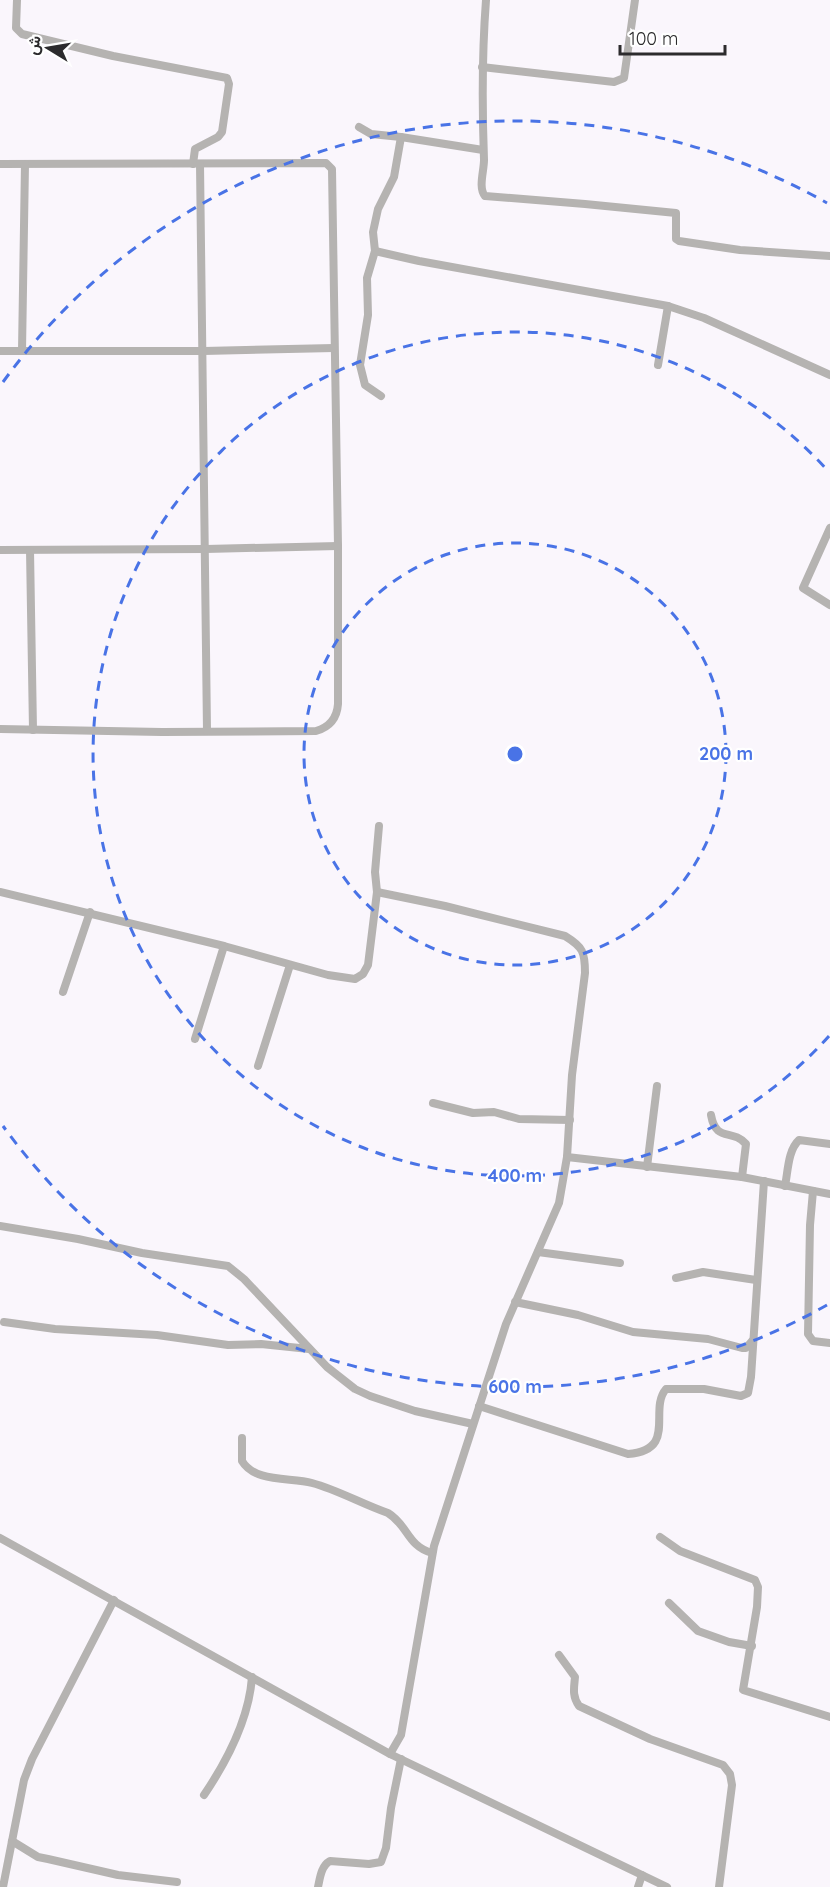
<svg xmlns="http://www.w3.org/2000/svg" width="830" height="1887" viewBox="0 0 830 1887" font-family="Quicksand,Vazirmatn,sans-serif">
<rect width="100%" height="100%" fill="#faf6fc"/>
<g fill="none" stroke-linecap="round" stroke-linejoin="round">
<g stroke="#b5b3b1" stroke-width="8">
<polyline points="17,0 16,28 22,34 113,56 227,78 229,84 222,132 218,137 195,149 193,164"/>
<path d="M486,0C482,53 482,106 484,160C484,171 478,188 485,196L585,204L676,213V239L679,241L740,250L830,256"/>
<polyline points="482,67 614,82 624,78 635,0"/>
<polyline points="359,127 371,134 401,137 483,150"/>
<path d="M0,164L326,163L332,169L338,546V704C337,718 330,727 316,731L162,732L0,729"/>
<polyline points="200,164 207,731"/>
<polyline points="375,251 419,261 668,306"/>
<polyline points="0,351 204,351 334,348"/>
<polyline points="22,351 25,164"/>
<polyline points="658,365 668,306 704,318 830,375"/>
<polyline points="381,396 365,385 360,365 368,315 367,278 375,251 373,232 378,209 394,177 401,137"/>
<polyline points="830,528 803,588 830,605"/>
<polyline points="0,550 206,549 338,546"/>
<polyline points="30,550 33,730"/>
<polyline points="0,892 224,946 328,975 355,979 363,974 368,965 377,892 375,872 379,826"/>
<path d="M377,892L445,906L565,936C583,947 585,952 585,973L572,1075L567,1157L559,1203L506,1324L434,1546L401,1735L390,1754"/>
<polyline points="63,992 90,912"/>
<polyline points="195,1039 224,946"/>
<polyline points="258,1066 290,965"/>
<polyline points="433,1103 473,1113 494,1112 519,1119 570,1120"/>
<path d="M711,1115C716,1143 732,1128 746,1144L742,1177"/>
<polyline points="567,1157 742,1177 830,1194"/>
<polyline points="647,1167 657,1086"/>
<path d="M785,1186C788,1171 788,1150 799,1140L830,1144"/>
<polyline points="813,1191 810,1225 808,1334 813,1341 830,1343"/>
<polyline points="0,1226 78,1239 142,1253 228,1266 244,1279 327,1367 355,1389 370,1396 415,1411 473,1424"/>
<polyline points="538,1252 620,1263"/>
<polyline points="676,1278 703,1272 756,1280"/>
<polyline points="515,1302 578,1315 633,1332 708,1339 742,1348 746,1348 752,1341"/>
<polyline points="4,1322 55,1329 157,1335 228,1345 261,1344 309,1349"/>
<path d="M479,1406L628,1454C678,1450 648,1410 666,1389H704L741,1396L748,1393L751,1377L764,1181"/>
<path d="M242,1438V1461C255,1483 291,1477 312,1483C338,1490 362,1504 388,1513C408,1525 407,1546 432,1553"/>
<polyline points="660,1537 680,1551 755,1580 758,1587 757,1607 743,1690 830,1717"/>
<polyline points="0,1538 390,1754 667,1887"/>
<polyline points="669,1603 698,1631 729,1642 752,1646"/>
<path d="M559,1655L575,1677C574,1688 572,1696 579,1706L650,1739L723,1765L730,1774L732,1785L719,1887"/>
<path d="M204,1795C227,1761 249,1718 252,1677"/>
<polyline points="12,1841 38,1857 48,1859 118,1875 177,1882"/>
<polyline points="3,1887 24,1780 32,1759 114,1600"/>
<path d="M318,1887C320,1878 321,1866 330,1861L369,1864L381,1862L386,1848L391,1808L401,1759"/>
<polyline points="638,1887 642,1875"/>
</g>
</g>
<g fill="none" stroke="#4973e6" stroke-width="3" stroke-dasharray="10 8">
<circle cx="515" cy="754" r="211"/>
<path d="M829 1036A422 422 0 1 1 829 472"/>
<path d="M827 1305A633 633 0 0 1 3 1126M3 382A633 633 0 0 1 827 203"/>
</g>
<circle cx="515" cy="754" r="9" fill="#4973e6" stroke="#fff" stroke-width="3"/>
<g font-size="18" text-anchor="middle" font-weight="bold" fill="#4973e6" stroke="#fff" stroke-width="4.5" stroke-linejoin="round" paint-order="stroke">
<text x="726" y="760">200 m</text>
<text x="515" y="1182">400 m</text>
<text x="515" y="1393">600 m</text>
</g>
<g transform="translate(48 48) rotate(281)" stroke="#ffffff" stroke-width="4.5" paint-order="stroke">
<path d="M0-4.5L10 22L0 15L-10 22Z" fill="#2c2b2d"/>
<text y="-9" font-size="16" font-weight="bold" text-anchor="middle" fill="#2c2b2d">ش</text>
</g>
<path d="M620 45v9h105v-9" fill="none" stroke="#2c2b2d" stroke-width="3"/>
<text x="629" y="45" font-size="18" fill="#2c2b2d" stroke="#ffffff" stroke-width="4.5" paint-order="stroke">100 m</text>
</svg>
